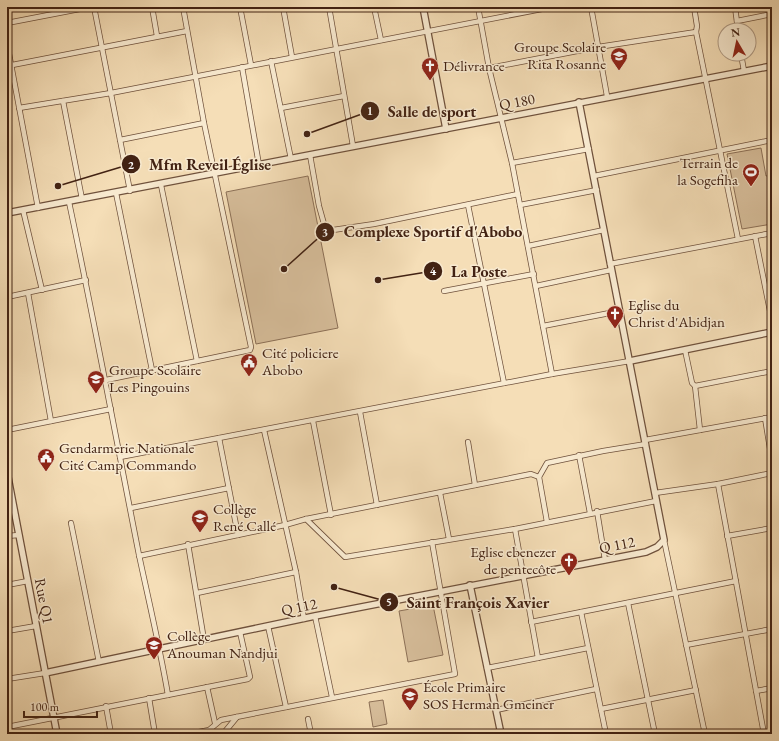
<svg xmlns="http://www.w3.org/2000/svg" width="779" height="741" viewBox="0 0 779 741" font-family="'EB Garamond',serif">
<rect width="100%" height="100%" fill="#f5deb7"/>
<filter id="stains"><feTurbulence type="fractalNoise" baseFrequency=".005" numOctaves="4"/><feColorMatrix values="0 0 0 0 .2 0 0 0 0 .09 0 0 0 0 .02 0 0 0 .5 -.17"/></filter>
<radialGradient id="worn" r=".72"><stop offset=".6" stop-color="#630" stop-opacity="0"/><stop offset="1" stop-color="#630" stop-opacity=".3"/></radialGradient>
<g fill="#d7be9b" stroke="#8c7057">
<polygon points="761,148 766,176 772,175 772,197 770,198 772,224 742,229 727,154"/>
<polygon points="308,176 338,328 256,344 226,192"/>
<polygon points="433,605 443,655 408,662 399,611"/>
<polygon points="383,700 387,724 373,727 369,702"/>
</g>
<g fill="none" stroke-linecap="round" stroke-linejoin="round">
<g stroke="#6f513c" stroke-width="6">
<g id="minor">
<polyline points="94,7 130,191"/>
<polyline points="152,7 157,36"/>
<polyline points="240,7 251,65"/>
<polyline points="283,7 292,57"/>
<polyline points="329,7 353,146"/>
<polyline points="374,7 381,40"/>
<polyline points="478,7 489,68 512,163 552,374"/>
<polyline points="591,7 607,96"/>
<polyline points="694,7 697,26 696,32 738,239"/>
<polyline points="735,7 738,30"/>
<polyline points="737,21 772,14"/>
<polyline points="7,23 90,7"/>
<polyline points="7,43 38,208"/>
<polyline points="741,54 744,71"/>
<polyline points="271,61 291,159"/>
<polyline points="7,66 187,31"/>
<polyline points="242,67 259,165"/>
<polyline points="489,68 598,47 696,32"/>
<polyline points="63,101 82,199"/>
<polyline points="19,108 111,93 552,7"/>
<polyline points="281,108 344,96"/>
<polyline points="120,140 204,123"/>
<polyline points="310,155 319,206 326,231 374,224 518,194"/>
<polyline points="512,163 589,149"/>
<polyline points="594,176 772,140"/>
<polyline points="161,185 197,361"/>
<polyline points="116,193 152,370"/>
<path d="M69,202C94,320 116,438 139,555C149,602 160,648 168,695"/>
<polyline points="468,205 504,383"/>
<polyline points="520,205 597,190"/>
<polyline points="23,210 42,290"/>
<polyline points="755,236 772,321"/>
<polyline points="528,246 604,230"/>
<polyline points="610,264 772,233"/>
<polyline points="536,286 611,270"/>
<polyline points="444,291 534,274"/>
<polyline points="28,293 51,421"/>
<polyline points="7,297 86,280"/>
<polyline points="543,326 620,311"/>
<polyline points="685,350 692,383 695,386 700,430"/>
<polyline points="106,380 250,350 251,347 204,123 183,7"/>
<polyline points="695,386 772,371"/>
<polyline points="360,412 377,505"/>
<polyline points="765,418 772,461"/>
<polyline points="313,421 331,515"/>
<polyline points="7,430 111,409"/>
<polyline points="264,430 296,572 304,619"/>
<polyline points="219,438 238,535"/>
<polyline points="645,440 772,417"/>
<polyline points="468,442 475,485"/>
<polyline points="579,455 590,513"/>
<polyline points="120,457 552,374 630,361"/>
<polyline points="718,484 764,734"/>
<polyline points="440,493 449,539"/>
<polyline points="655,493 718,484 772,473"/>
<polyline points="131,508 229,488"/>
<polyline points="597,511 605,560"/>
<polyline points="306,519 345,557 515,529 656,501"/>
<polyline points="547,522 539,477 547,463 603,451 646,444"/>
<polyline points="71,523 99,662"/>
<polyline points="515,529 538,658"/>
<polyline points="7,536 19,535"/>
<polyline points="727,536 772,528"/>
<polyline points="664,540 705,734"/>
<polyline points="188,544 204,640"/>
<polyline points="139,556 285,525 306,519 531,474 539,477"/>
<polyline points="7,585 28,581"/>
<polyline points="197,593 296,572"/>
<polyline points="628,603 655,734"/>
<polyline points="581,612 606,734"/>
<polyline points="315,616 332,697"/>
<polyline points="531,622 736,581"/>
<polyline points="268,626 286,707"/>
<polyline points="7,631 36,626"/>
<polyline points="686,645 772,629"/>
<polyline points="487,668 588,648"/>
<polyline points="7,679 45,673"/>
<polyline points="207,687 215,723"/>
<polyline points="756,691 772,688"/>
<polyline points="149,698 155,734"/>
<polyline points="106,706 111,734"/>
<polyline points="601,709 696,690"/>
<polyline points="496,710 596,689"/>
<polyline points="308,719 311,734"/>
<polyline points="7,727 248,679 250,677 240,632"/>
<polyline points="189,734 209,730 221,720 455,674 432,542"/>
<polyline points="223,734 237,717"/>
</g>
</g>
<g stroke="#6f513c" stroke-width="8">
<g id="tertiary">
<polyline points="423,7 446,129"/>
<polyline points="7,213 772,66"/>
<polyline points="630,361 772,332"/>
<polyline points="7,472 57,734"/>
<polyline points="470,585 501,734"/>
<polyline points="45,673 315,616 646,552 657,547 664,540 579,102"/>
</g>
</g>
<use href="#minor" stroke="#f8ead0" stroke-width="4.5"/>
<use href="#tertiary" stroke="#f8ead0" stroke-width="5.5"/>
</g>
<defs>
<g id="school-pin" transform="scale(0.9)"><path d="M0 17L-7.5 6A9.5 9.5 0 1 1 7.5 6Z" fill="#8f2418" stroke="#f8ead0"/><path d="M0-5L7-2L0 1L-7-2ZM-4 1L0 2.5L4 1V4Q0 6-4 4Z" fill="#fff"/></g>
<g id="church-pin" transform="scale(0.9)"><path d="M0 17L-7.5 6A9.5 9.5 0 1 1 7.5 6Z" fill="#8f2418" stroke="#f8ead0"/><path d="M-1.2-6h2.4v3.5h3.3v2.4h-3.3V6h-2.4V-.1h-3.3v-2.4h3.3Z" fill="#fff"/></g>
<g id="stadium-pin" transform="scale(0.9)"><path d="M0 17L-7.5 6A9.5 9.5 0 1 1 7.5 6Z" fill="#8f2418" stroke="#f8ead0"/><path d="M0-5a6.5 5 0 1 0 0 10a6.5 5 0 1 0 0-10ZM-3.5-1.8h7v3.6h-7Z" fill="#fff"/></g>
<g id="civic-pin" transform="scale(0.9)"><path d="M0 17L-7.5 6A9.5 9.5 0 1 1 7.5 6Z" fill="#8f2418" stroke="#f8ead0"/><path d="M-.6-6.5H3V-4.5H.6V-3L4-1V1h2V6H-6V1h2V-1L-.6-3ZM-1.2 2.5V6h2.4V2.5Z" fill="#fff"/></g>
</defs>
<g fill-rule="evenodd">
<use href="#school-pin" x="619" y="56"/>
<use href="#church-pin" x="430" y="66"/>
<use href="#stadium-pin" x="751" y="172"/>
<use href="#church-pin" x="615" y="314"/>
<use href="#civic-pin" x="249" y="362"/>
<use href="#school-pin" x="96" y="379"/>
<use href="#civic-pin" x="46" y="457"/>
<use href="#school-pin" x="200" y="518"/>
<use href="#church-pin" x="569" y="561"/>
<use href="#school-pin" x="154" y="645"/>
<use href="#school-pin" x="410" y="696"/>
</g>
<g text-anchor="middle" stroke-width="3" stroke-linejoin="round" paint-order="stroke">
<g font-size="15" fill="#422213" stroke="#f8ead0" text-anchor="start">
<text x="606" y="52" text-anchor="end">Groupe Scolaire<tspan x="606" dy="17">Rita Rosanne</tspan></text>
<text x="443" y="71">Délivrance</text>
<text x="738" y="168" text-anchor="end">Terrain de<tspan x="738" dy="17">la Sogefiha</tspan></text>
<text x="628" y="310">Eglise du<tspan x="628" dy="17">Christ d'Abidjan</tspan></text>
<text x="262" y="358">Cité policiere<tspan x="262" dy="17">Abobo</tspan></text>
<text x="109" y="375">Groupe Scolaire<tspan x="109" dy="17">Les Pingouins</tspan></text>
<text x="59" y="453">Gendarmerie Nationale<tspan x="59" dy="17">Cité Camp Commando</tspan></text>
<text x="213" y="514">Collège<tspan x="213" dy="17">René Callé</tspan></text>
<text x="556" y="557" text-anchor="end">Eglise ebenezer<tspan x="556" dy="17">de pentecôte</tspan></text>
<text x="167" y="641">Collège<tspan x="167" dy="17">Anouman Nandjui</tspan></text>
<text x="423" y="692">École Primaire<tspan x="423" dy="17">SOS Herman Gmeiner</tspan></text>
</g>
<g font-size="15" fill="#422213" stroke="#f8ead0">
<text transform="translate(517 102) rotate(-11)" y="5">Q 180</text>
<text transform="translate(617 545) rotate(-11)" y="5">Q 112</text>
<text transform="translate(44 601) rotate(79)" y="5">Rue Q1</text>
<text transform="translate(299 607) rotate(-12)" y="5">Q 112</text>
</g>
</g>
<path fill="none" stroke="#422213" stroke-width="1.5" d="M307 134L370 111M58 186L131 164M284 269L325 232M378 280L433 271M334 587L389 602"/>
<g fill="#422213" stroke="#f8ead0" stroke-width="1.5">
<circle cx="307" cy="134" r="4"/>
<circle cx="58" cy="186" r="4"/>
<circle cx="284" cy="269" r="4"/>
<circle cx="378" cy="280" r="4"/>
<circle cx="334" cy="587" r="4"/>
<circle cx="370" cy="111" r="10"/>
<circle cx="131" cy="164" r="10"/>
<circle cx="325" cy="232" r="10"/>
<circle cx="433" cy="271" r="10"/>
<circle cx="389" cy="602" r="10"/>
</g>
<g font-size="12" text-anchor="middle" font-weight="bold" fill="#fff">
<text x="370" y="115">1</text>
<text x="131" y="169">2</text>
<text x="325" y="236">3</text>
<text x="433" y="275">4</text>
<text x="389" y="606">5</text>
</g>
<g font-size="16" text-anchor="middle" font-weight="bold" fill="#422213" stroke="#f8ead0" stroke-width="3" stroke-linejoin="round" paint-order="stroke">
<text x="432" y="117">Salle de sport</text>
<text x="210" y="170">Mfm Reveil Église</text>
<text x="433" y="237">Complexe Sportif d'Abobo</text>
<text x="479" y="277">La Poste</text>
<text x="478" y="608">Saint François Xavier</text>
</g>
<rect width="779" height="741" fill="none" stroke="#f5deb7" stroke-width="24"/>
<rect x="8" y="8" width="763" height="725" fill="none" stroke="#422213" stroke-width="2"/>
<rect x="12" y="12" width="755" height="717" fill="none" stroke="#422213"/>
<g transform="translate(737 42) rotate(351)"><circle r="19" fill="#f8ead0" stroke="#af9a84"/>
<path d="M0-3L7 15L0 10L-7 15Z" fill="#8f2418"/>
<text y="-6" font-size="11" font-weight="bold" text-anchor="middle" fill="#422213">N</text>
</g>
<path d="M24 711v6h73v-6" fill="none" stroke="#422213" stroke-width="2"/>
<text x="30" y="711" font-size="12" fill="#422213" stroke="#f8ead0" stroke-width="3" paint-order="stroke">100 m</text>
<rect width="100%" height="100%" filter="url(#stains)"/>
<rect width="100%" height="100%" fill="url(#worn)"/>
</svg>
